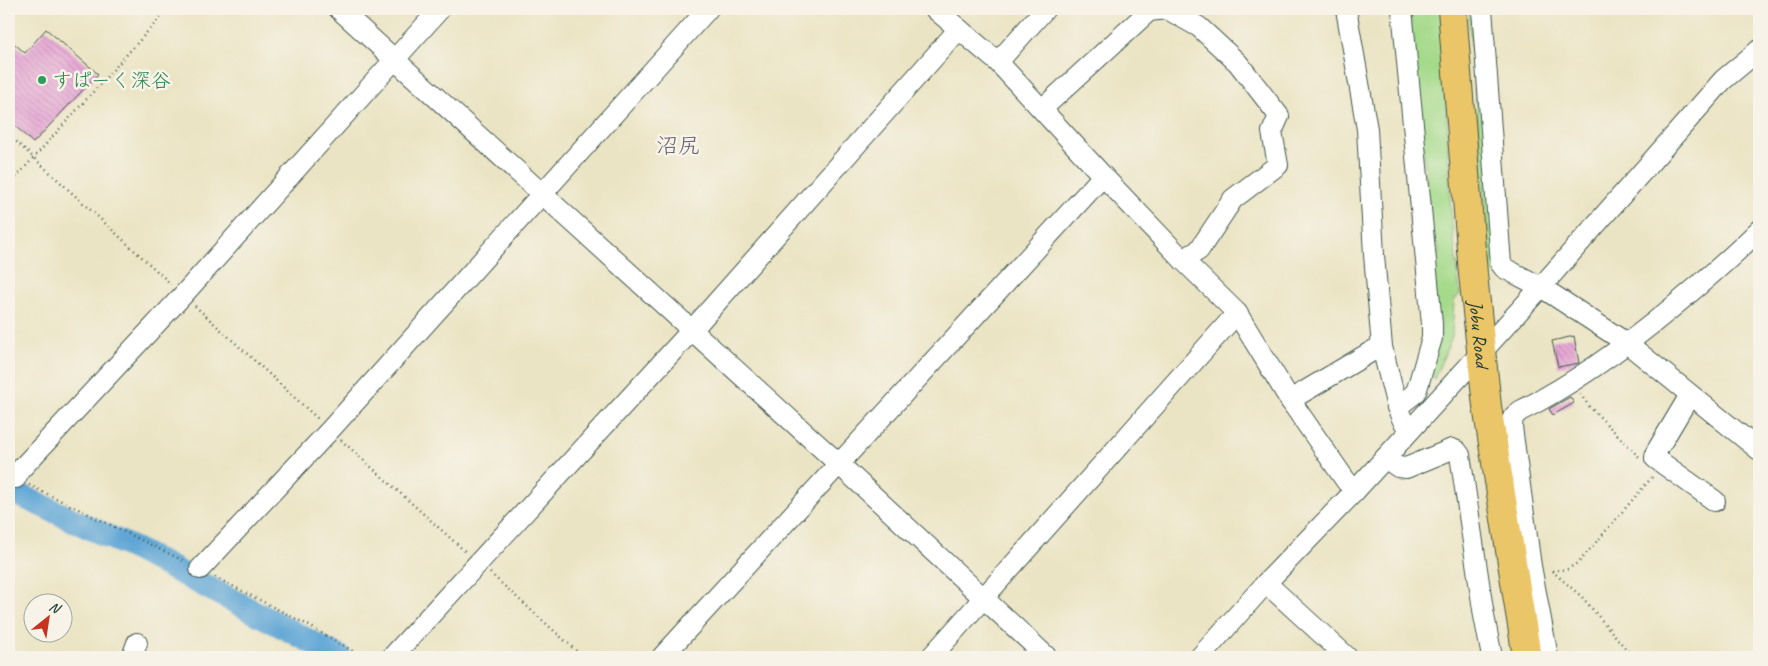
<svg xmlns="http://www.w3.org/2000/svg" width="1768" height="666" viewBox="0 0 1768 666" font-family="Caveat,'Klee One',sans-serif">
<defs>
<pattern id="building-back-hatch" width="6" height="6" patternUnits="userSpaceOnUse" patternTransform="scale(1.25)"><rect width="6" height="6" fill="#e6a2d4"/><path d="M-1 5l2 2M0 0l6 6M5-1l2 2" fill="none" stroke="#ba85ad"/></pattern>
</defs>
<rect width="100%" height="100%" fill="#f7f3e8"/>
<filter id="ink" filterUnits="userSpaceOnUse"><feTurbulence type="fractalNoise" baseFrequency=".02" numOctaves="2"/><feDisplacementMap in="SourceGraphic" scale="10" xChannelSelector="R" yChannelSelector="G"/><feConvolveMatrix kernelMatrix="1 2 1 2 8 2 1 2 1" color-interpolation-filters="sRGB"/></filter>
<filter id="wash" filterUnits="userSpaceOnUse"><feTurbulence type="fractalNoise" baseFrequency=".0096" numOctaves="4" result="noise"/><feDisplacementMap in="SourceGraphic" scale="20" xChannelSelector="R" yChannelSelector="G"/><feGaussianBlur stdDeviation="1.12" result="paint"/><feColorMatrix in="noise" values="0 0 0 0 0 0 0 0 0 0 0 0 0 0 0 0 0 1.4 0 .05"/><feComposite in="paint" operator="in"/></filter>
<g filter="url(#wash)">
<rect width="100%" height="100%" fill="#ebe4c4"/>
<g fill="#a5da8b" stroke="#628c60">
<polygon points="1409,9 1442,9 1442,12 1451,213 1460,294 1454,301 1452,337 1434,379 1429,377 1434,254 1439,254 1439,247 1433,247"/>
<path d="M1468,9H1478L1506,280C1497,276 1493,274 1490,264Z"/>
</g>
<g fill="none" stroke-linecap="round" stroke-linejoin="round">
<polyline stroke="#5ea6d5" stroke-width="24" points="9,490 137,550 340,657"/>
</g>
<g id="blocks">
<g fill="url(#building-back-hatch)">
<polygon points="46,29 98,74 33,143 9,120 9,39 25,53"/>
<polygon points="1574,336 1579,363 1558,367 1552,341"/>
<polygon points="1570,397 1574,403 1553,415 1549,409"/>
</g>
</g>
</g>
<g filter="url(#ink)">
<use href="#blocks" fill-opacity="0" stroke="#3e564a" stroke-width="1"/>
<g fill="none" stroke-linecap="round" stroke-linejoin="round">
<g stroke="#3e564a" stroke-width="22">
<g id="minor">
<polyline points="339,9 840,465 1047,657"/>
<polyline points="935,9 998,62 1103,176 1183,260 1237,313 1290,400 1346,481 1355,491"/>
<polyline points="1346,9 1367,129 1374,255 1382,347 1397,407 1403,421 1410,430"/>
<polyline points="1482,9 1501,264 1504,268 1541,287 1628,344 1759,450"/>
<polyline points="998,62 1045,9"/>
<polyline points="1042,109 1149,11 1167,9 1199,27 1238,63 1279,116 1272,132 1278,165 1233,199 1199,250 1183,260"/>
<polyline points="1690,395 1656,452 1655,458 1715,501"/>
<polyline points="1290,400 1374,350 1382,347"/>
<polyline points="1397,407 1414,394 1417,389 1432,338 1432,324 1402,9"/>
<polyline points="1385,458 1398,467 1406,468 1452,449 1457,451 1460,455 1484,616 1492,657"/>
<polyline points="16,478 19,471 183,295 440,9"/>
<polyline points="200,569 330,430 708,9"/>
<polyline points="1266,583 1347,657"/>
<polyline points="132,657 137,643"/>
<polyline points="392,657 692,330 959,29"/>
<polyline points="662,657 1103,176"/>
<polyline points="931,657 1237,313"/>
<polyline points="1200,657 1266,583 1355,491 1541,287 1723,80 1759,50"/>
<path d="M1548,657L1531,566L1512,427L1513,417L1520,411C1576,383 1626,346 1674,306C1703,282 1732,257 1759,230"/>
</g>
</g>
<g stroke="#3e564a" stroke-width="30">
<g id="highway">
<path id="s1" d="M1452,9L1473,274L1487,406L1527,657"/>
</g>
</g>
<g stroke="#3e564a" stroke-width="2.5" stroke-dasharray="1 4" stroke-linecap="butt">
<polyline points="9,135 171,284"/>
<polyline points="9,185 168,9"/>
<polyline points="195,306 318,419"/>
<polyline points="1580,394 1589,406 1639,457"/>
<polyline points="341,440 467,553"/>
<polyline points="29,485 186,562"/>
<polyline points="1552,571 1568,569 1579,562 1654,475"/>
<polyline points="1552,571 1582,597 1633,657"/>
<polyline points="490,573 583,657"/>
<polyline points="215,577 306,624 363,657"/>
</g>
<use href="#minor" stroke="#fff" stroke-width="20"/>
<use href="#highway" stroke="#ebc669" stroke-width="28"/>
</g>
</g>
<circle fill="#2e9e5b" stroke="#f7f3e8" stroke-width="2" cx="42" cy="80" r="5"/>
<g text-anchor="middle" stroke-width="5" stroke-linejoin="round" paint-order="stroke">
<g font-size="20" fill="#27864d" stroke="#f7f3e8" text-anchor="start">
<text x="52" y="87">すぱーく深谷</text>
</g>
<g font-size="20" fill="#1f3d34" stroke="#f7f3e8">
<text dy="7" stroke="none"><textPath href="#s1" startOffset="326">Jobu Road</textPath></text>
</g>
<g font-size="22" fill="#65606c" stroke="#f7f3e8">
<text x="678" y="153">沼尻</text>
</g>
</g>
<rect width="1768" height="666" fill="none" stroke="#f7f3e8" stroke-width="30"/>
<g transform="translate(48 618) rotate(30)"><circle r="24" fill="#f7f3e8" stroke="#a1aaa0"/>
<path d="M0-4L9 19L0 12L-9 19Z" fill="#c8321e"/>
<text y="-8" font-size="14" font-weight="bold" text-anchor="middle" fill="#1f3d34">N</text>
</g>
</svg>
